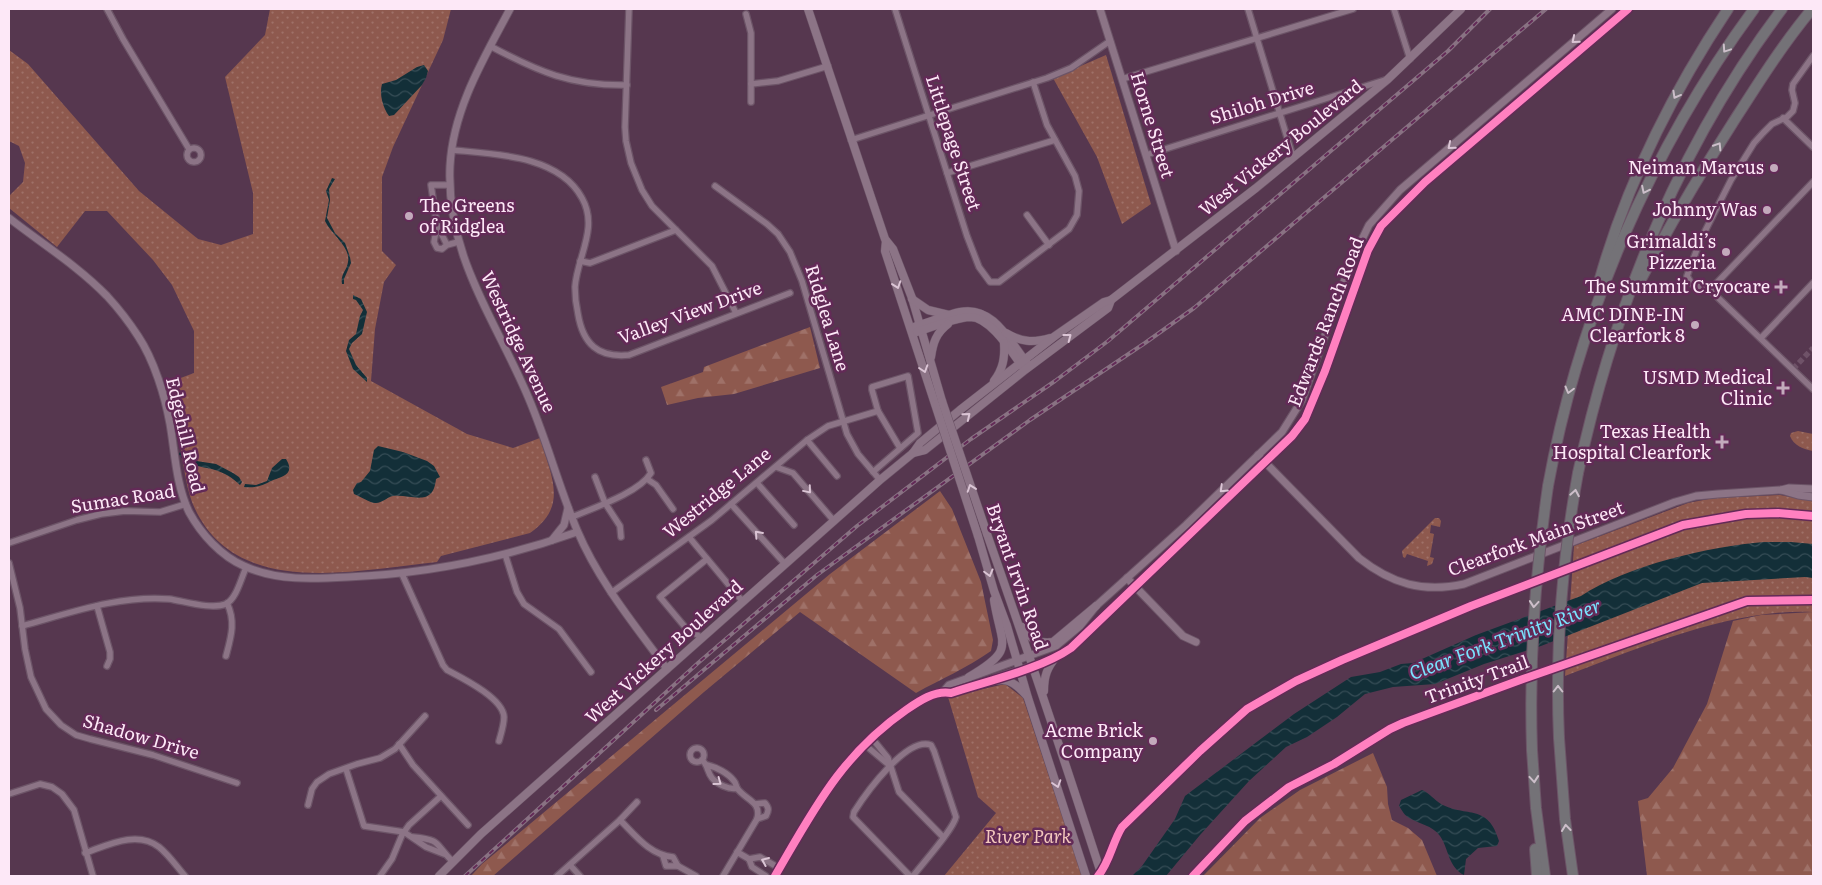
<svg xmlns="http://www.w3.org/2000/svg" width="1822" height="885" viewBox="0 0 1822 885" font-family="Literata,serif">
<defs>
<pattern id="grass-dots" width="8" height="8" patternUnits="userSpaceOnUse" patternTransform="scale(1.25)"><rect width="8" height="8" fill="#8e594e"/><path d="M2 2h.1M6 6h.1" fill="none" stroke="#9f7168" stroke-width="1.8" stroke-linecap="round"/></pattern>
<pattern id="forest-firs" width="22" height="20" patternUnits="userSpaceOnUse" patternTransform="scale(1.25)"><rect width="22" height="20" fill="#8e594e"/><path d="M5 1l3.5 6h-7zM16 11l3.5 6h-7z" fill="#9f7168"/></pattern>
<pattern id="water-waves" width="16" height="10" patternUnits="userSpaceOnUse" patternTransform="scale(1.25)"><rect width="16" height="10" fill="#132f38"/><path d="M0 5q4-4 8 0t8 0" fill="none" stroke="#364d56"/></pattern>
</defs>
<rect width="100%" height="100%" fill="#56374f"/>
<g fill="url(#grass-dots)">
<path d="M270,9H451L443,40L393,147L382,177V251L396,265L384,282L375,329L371,381L467,434L513,448L540,438C551,476 569,506 530,533L441,556L437,562C355,570 232,601 192,502C186,485 184,467 181,450C178,427 174,405 170,382L194,373V331L172,285L153,260L107,211H85L57,247L9,208V196L23,182L25,163L19,146L9,141V50L28,64L139,191L198,239L221,245L253,234V193L225,77L265,35Z"/>
<polygon points="1106,55 1151,204 1122,224 1097,157 1053,78"/>
<path d="M1798,431L1813,434V451C1803,449 1794,446 1790,436L1791,433Z"/>
<path d="M1780,495L1801,499H1813V612C1732,608 1640,648 1565,676L1574,546L1688,503L1714,498Z"/>
<polygon points="1435,518 1439,518 1441,521 1440,527 1431,525 1430,533 1434,534 1430,557 1434,558 1432,564 1427,566 1428,561 1407,554 1405,558 1403,557 1402,551"/>
<polygon points="1005,684 1023,698 1082,876 944,876 996,813 978,797 948,697"/>
</g>
<g fill="url(#forest-firs)">
<polygon points="810,327 820,368 734,394 698,398 667,405 661,387 703,372 704,367"/>
<path d="M940,491L952,509L981,582L993,640L991,651C967,668 941,679 916,693L800,612L704,692L493,876H471L482,864L830,574Z"/>
<polygon points="1813,612 1813,876 1647,876 1638,801 1648,798 1673,768 1707,704 1733,621 1761,615"/>
<polygon points="1373,753 1387,787 1388,804 1392,820 1408,828 1422,840 1437,876 1203,876 1260,818 1300,790"/>
</g>
<g fill="url(#water-waves)">
<path d="M424,65L428,71L426,78L422,85L394,115L389,116C383,108 379,94 382,84L396,80L417,67Z"/>
<path d="M332,178L335,179L329,189L330,200L327,218L335,233L345,243L350,257L351,263L344,279V284H342C340,275 347,270 348,262C351,247 331,234 325,221L329,200L326,191Z"/>
<polygon points="353,295 361,299 367,312 362,334 352,343 349,349 356,365 367,378 367,382 353,369 346,351 349,340 356,334 360,316 363,310 356,300 353,299"/>
<path d="M378,446L403,452L427,461L434,466L440,477L436,479C433,508 412,494 393,496C387,497 381,504 375,503C371,503 359,496 354,494L353,490L357,483L361,482L370,471L374,450Z"/>
<path d="M180,452L190,460L216,464L233,473L239,477L242,482L240,485C233,478 225,473 215,470C203,466 186,467 179,454Z"/>
<path d="M282,459H286C296,475 281,477 271,481C262,486 255,488 244,487L245,484L256,485L267,481L272,468Z"/>
<path d="M1764,542H1791L1813,544V578L1805,577L1702,583L1541,646L1484,664L1435,684L1393,687L1365,694L1337,717L1307,737L1286,747L1249,781L1200,835L1166,876H1132L1142,866L1175,819L1185,796L1294,714L1351,677L1380,672L1401,664L1413,663L1476,635L1581,596C1626,566 1710,546 1764,542Z"/>
<path d="M1422,790C1430,793 1434,800 1441,804C1467,818 1488,803 1499,841L1497,846L1478,848L1466,859L1464,875C1448,867 1449,849 1440,836C1432,825 1419,824 1409,818C1404,815 1402,810 1399,806L1401,800Z"/>
</g>
<g fill="none" stroke-linecap="round" stroke-linejoin="round">
<polyline stroke="#6f5268" stroke-width="5.5" stroke-dasharray="5.5 3" stroke-linecap="butt" points="1793,369 1813,348"/>
<g stroke="#6c5467" stroke-width="8">
<g id="minor">
<polyline points="107,9 123,39 189,149"/>
<polyline points="629,9 625,127 626,141 631,163 642,190 652,206 712,266 736,313"/>
<polyline points="895,9 967,236 979,267 990,282 999,282 1069,229 1077,215 1079,191 1075,176 1047,125 1033,82"/>
<polyline points="1248,9 1293,157"/>
<polyline points="1394,9 1410,59"/>
<polyline points="746,14 751,33 751,102"/>
<path d="M490,46C539,72 571,86 627,85"/>
<polyline points="1813,56 1793,84 1792,90 1795,103 1793,111 1787,117 1772,124 1763,133 1754,143 1731,180 1700,241 1687,276 1692,284 1710,290 1813,389"/>
<polyline points="1122,79 1353,9"/>
<polyline points="751,84 778,81 828,66"/>
<polyline points="1783,118 1813,147"/>
<polyline points="851,140 1047,78 1071,68 1110,41"/>
<circle cx="194" cy="155" r="7"/>
<path d="M452,150C494,154 559,155 582,198C599,228 577,257 575,287C575,296 576,305 578,314C583,344 598,358 629,355L790,293"/>
<polyline points="1146,155 1385,80"/>
<polyline points="947,173 1055,140"/>
<polyline points="715,186 767,224 778,234 790,252 802,281 847,434 858,454 880,480"/>
<polyline points="1027,215 1049,245"/>
<polyline points="437,225 431,185 450,185"/>
<polyline points="447,245 437,225 434,242 437,248 442,249 447,245 458,242"/>
<polyline points="580,261 590,263 676,230"/>
<polyline points="1710,290 1813,182"/>
<polyline points="1761,338 1813,283"/>
<polyline points="878,411 900,448"/>
<polyline points="807,440 837,476"/>
<polyline points="776,467 793,473 834,521"/>
<polyline points="595,477 605,503 620,526 621,537"/>
<polyline points="647,479 656,485 673,509"/>
<polyline points="757,483 794,525"/>
<polyline points="731,504 785,564"/>
<path d="M572,517C593,508 639,493 651,473L646,460"/>
<polyline points="689,537 743,602"/>
<polyline points="9,543 77,520 101,514 125,511 160,512 186,504"/>
<polyline points="505,554 517,592 524,604 559,629 591,672"/>
<polyline points="9,563 20,608 25,649 31,677 46,709 61,725 76,735 90,739 153,755 237,783"/>
<path d="M402,574L443,665L447,670C462,678 503,698 504,717C504,725 501,734 499,741"/>
<polyline points="611,593 712,520 807,440 828,426 878,411 872,390 872,387 908,376 918,433 873,472"/>
<polyline points="97,606 110,652 110,659 107,666"/>
<path d="M22,626C70,613 119,595 169,599C184,601 211,610 226,604C237,598 241,578 246,568"/>
<polyline points="702,638 685,627 660,597 707,559"/>
<path d="M226,656C231,637 236,622 227,603"/>
<polyline points="871,737 888,758 899,792 943,837"/>
<polyline points="399,744 413,765 468,825"/>
<polyline points="864,744 889,765"/>
<circle cx="697" cy="755" r="7"/>
<path d="M702,760C708,765 707,772 712,778C717,784 729,790 737,788"/>
<path d="M707,765C716,767 728,773 734,781C736,783 736,786 737,788C745,800 762,801 757,819L723,876"/>
<polyline points="346,769 364,826 404,832 426,847 444,854"/>
<polyline points="9,794 40,784 52,787 62,794 74,810 93,876"/>
<path d="M755,804L765,803C769,808 769,810 766,816L757,819"/>
<polyline points="308,805 312,789 317,782 329,774 357,764 380,758 395,749 425,716"/>
<path d="M620,820C636,836 650,855 673,857L678,866"/>
<path d="M413,837C442,840 434,843 453,862"/>
<polyline points="737,852 749,859 760,857 779,868"/>
<path d="M85,853C108,845 137,830 159,847C169,855 177,867 185,876"/>
<polyline points="663,856 666,866 678,866 696,876"/>
<polyline points="749,859 752,867 766,876"/>
<polyline points="570,865 580,876"/>
<polyline points="380,876 392,859 402,835 409,825 441,796"/>
<polyline points="557,876 620,820 637,802"/>
<path d="M910,876L853,817L854,812C866,793 907,736 931,745L934,751L956,817C953,830 922,864 913,876"/>
</g>
</g>
<g stroke="#6c5467" stroke-width="9">
<g id="tertiary">
<path d="M510,9C484,58 453,109 450,166C446,254 493,316 526,392C546,437 558,485 577,530C599,582 634,624 667,669"/>
<polyline points="1100,9 1176,251"/>
<path d="M9,218C41,243 78,266 107,296C118,308 129,322 138,336C154,360 165,396 170,424C175,453 176,485 189,512C201,534 221,556 244,566C277,581 313,579 348,577C426,574 504,558 577,532"/>
<path d="M1258,455L1359,558C1392,584 1423,593 1464,584L1675,502L1696,496L1718,494L1781,490L1789,488L1813,489"/>
<polyline points="1781,490 1798,495 1813,497"/>
<polyline points="552,540 564,525 568,508"/>
<polyline points="1127,578 1183,636 1196,642"/>
<polyline points="995,678 1053,659 1071,648 1292,436 1305,419 1325,371 1368,250 1381,226 1425,182 1628,9"/>
<polyline points="943,692 949,685 1056,646 1080,626 1096,606 1186,525 1282,432 1302,400 1351,262 1369,225 1400,190 1612,9"/>
<path d="M775,876C816,806 856,731 933,695C940,691 945,693 952,692C961,691 969,686 977,684"/>
</g>
</g>
<g stroke="#6c5467" stroke-width="9">
<g id="secondary">
<polyline points="808,9 885,239 893,249 912,298 942,401"/>
<polyline points="886,241 885,251 935,404"/>
<polyline points="912,299 928,310 949,315"/>
<path d="M916,326C931,322 946,315 960,312C993,305 1010,342 1027,363"/>
<path d="M917,332C932,327 954,318 970,317C990,317 1011,351 1022,366"/>
<path d="M1006,333C1021,342 1033,343 1050,338"/>
<path d="M931,357C933,343 936,333 948,324"/>
<path d="M994,381C1003,369 1005,358 1004,343"/>
<polyline points="913,453 925,450 1025,370 1108,308 1111,300"/>
<path d="M987,534C1027,648 1065,762 1102,876"/>
<polyline points="978,536 994,591 1007,626 1028,698 1086,876"/>
<path d="M1022,627C1030,639 1038,644 1053,642L1096,606"/>
<path d="M969,677C1017,649 1001,646 994,600"/>
<path d="M974,685C1001,680 1007,673 1027,696"/>
<path d="M1044,691C1044,676 1047,668 1056,657"/>
<polyline points="439,876 481,834 880,480 913,453 920,443 960,410 1055,336 1104,302 1111,300 1256,188 1387,80 1461,9"/>
</g>
</g>
<g stroke="#6c5467" stroke-width="12">
<g id="motorway">
<path d="M1599,282C1626,185 1672,93 1728,9"/>
<path d="M1638,285C1667,230 1698,177 1732,124C1757,85 1782,45 1812,9"/>
<path d="M1578,473C1614,306 1679,146 1782,9"/>
<path d="M1548,486C1579,315 1651,149 1754,9"/>
<polyline points="1559,738 1565,819 1573,876"/>
<polyline points="1532,750 1536,808 1545,876"/>
<polyline points="1535,849 1537,876"/>
</g>
</g>
<use href="#minor" stroke="#8c7486" stroke-width="5.5"/>
<use href="#tertiary" stroke="#8c7486" stroke-width="7"/>
<use href="#secondary" stroke="#8c7486" stroke-width="8"/>
<use href="#motorway" stroke="#747277" stroke-width="10"/>
<g stroke="#897283" stroke-width="4">
<g id="rail">
<polyline points="656,710 817,575 1030,420 1145,343 1194,308 1546,9"/>
<polyline points="465,876 698,663 857,526 971,439 1055,381 1108,341 1448,51 1490,9"/>
</g>
</g>
<use href="#rail" stroke="#632a57" stroke-width="2" stroke-dasharray="5.5" stroke-linecap="butt"/>
<g stroke="#6c5467" stroke-width="9" stroke-linecap="butt">
<g id="secondary-bridge">
<polyline points="942,401 987,534"/>
<polyline points="935,404 978,536"/>
</g>
</g>
<g stroke="#6c5467" stroke-width="12" stroke-linecap="butt">
<g id="motorway-bridge">
<path d="M1559,738C1555,648 1562,561 1578,473"/>
<path d="M1532,750C1529,658 1535,577 1548,486"/>
</g>
</g>
<use href="#secondary-bridge" stroke="#8c7486" stroke-width="8"/>
<use href="#motorway-bridge" stroke="#747277" stroke-width="10"/>
<g stroke="#632a57" stroke-width="11">
<g id="cycleway">
<path d="M775,876C813,811 841,755 906,710C919,701 935,690 951,693C987,681 1041,669 1071,648L1292,436L1305,419L1325,371L1368,250L1381,226L1425,182L1628,9"/>
<path d="M1098,876C1110,862 1112,843 1122,827L1200,751L1247,709L1296,681L1342,660L1471,606L1683,525L1746,514L1778,513L1813,516"/>
<polyline points="1193,876 1245,821 1289,787 1334,764 1390,729 1403,723 1523,679 1747,601 1813,600"/>
</g>
</g>
<use href="#cycleway" stroke="#ff80c0" stroke-width="8"/>
</g>
<defs><path id="oneway-chevron" d="M-2-3.5L2.5 0L-2 3.5" fill="none" stroke-width="1.6" stroke-linecap="round" stroke-linejoin="round" transform="scale(1.25)"/></defs>
<g stroke="#dbc5d5">
<use href="#oneway-chevron" transform="translate(1575 40) rotate(140)"/>
<use href="#oneway-chevron" transform="translate(1451 146) rotate(140)"/>
<use href="#oneway-chevron" transform="translate(897 285) rotate(71)"/>
<use href="#oneway-chevron" transform="translate(1068 337) rotate(-37)"/>
<use href="#oneway-chevron" transform="translate(924 369) rotate(72)"/>
<use href="#oneway-chevron" transform="translate(967 416) rotate(-39)"/>
<use href="#oneway-chevron" transform="translate(971 488) rotate(-109)"/>
<use href="#oneway-chevron" transform="translate(1223 489) rotate(136)"/>
<use href="#oneway-chevron" transform="translate(808 490) rotate(50)"/>
<use href="#oneway-chevron" transform="translate(758 534) rotate(-132)"/>
<use href="#oneway-chevron" transform="translate(989 573) rotate(75)"/>
<use href="#oneway-chevron" transform="translate(718 782) rotate(36)"/>
<use href="#oneway-chevron" transform="translate(1057 784) rotate(72)"/>
<use href="#oneway-chevron" transform="translate(765 861) rotate(-157)"/>
</g>
<g stroke="#cdbfca">
<use href="#oneway-chevron" transform="translate(1726 49) rotate(124)"/>
<use href="#oneway-chevron" transform="translate(1676 95) rotate(119)"/>
<use href="#oneway-chevron" transform="translate(1718 146) rotate(-58)"/>
<use href="#oneway-chevron" transform="translate(1645 190) rotate(116)"/>
<use href="#oneway-chevron" transform="translate(1569 390) rotate(105)"/>
<use href="#oneway-chevron" transform="translate(1575 493) rotate(-80)"/>
<use href="#oneway-chevron" transform="translate(1534 604) rotate(95)"/>
<use href="#oneway-chevron" transform="translate(1558 689) rotate(-90)"/>
<use href="#oneway-chevron" transform="translate(1534 779) rotate(85)"/>
<use href="#oneway-chevron" transform="translate(1566 828) rotate(-96)"/>
</g>
<g fill="#c3aabc" stroke="#632a57" stroke-width="2">
<circle cx="1774" cy="168" r="5"/>
<circle cx="1767" cy="210" r="5"/>
<circle cx="409" cy="216" r="5"/>
<circle cx="1726" cy="252" r="5"/>
<path d="M1778.5 279.5h5v5h5v5h-5v5h-5v-5h-5v-5h5z"/>
<circle cx="1695" cy="325" r="5"/>
<path d="M1780.5 380.5h5v5h5v5h-5v5h-5v-5h-5v-5h5z"/>
<path d="M1719.5 434.5h5v5h5v5h-5v5h-5v-5h-5v-5h5z"/>
<circle cx="1153" cy="741" r="5"/>
</g>
<g text-anchor="middle" stroke-width="5" stroke-linejoin="round" paint-order="stroke">
<g font-size="18" fill="#fde8f7" stroke="#632a57">
<text transform="translate(1262 103) rotate(-17)" y="6">Shiloh Drive</text>
<text transform="translate(1152 125) rotate(73)" y="6">Horne Street</text>
<text transform="translate(953 143) rotate(72)" y="6">Littlepage Street</text>
<text transform="translate(1281 148) rotate(-39)" y="6">West Vickery Boulevard</text>
<text transform="translate(690 313) rotate(-20)" y="6">Valley View Drive</text>
<text transform="translate(827 318) rotate(73)" y="6">Ridglea Lane</text>
<text transform="translate(1326 322) rotate(-69)" y="6">Edwards Ranch Road</text>
<text transform="translate(518 342) rotate(65)" y="6">Westridge Avenue</text>
<text transform="translate(185 435) rotate(77)" y="6">Edgehill Road</text>
<text transform="translate(717 493) rotate(-39)" y="6">Westridge Lane</text>
<text transform="translate(123 499) rotate(-9)" y="6">Sumac Road</text>
<text transform="translate(1536 539) rotate(-20)" y="6">Clearfork Main Street</text>
<text transform="translate(1017 577) rotate(71)" y="6">Bryant Irvin Road</text>
<text transform="translate(664 652) rotate(-42)" y="6">West Vickery Boulevard</text>
<text transform="translate(1477 680) rotate(-20)" y="6">Trinity Trail</text>
<text transform="translate(141 737) rotate(16)" y="6">Shadow Drive</text>
</g>
<g font-size="18" fill="#fde8f7" stroke="#632a57" text-anchor="end">
<text x="1764" y="174">Neiman Marcus</text>
<text x="419" y="212" text-anchor="start">The Greens<tspan x="419" dy="21">of Ridglea</tspan></text>
<text x="1757" y="216">Johnny Was</text>
<text x="1716" y="248">Grimaldi’s<tspan x="1716" dy="21">Pizzeria</tspan></text>
<text x="1770" y="293">The Summit Cryocare</text>
<text x="1685" y="321">AMC DINE-IN<tspan x="1685" dy="21">Clearfork 8</tspan></text>
<text x="1772" y="384">USMD Medical<tspan x="1772" dy="21">Clinic</tspan></text>
<text x="1711" y="438">Texas Health<tspan x="1711" dy="21">Hospital Clearfork</tspan></text>
<text x="1143" y="737">Acme Brick<tspan x="1143" dy="21">Company</tspan></text>
</g>
<g font-size="18" font-style="italic" fill="#f4c9bd" stroke="#632a57">
<text x="1028" y="843">River Park</text>
</g>
<g font-size="19" font-style="italic" fill="#79e4fe" stroke="#632a57">
<text transform="translate(1505 639) rotate(-20)" y="7">Clear Fork Trinity River</text>
</g>
</g>
<rect width="1822" height="885" fill="none" stroke="#fde8f7" stroke-width="20"/>
</svg>
